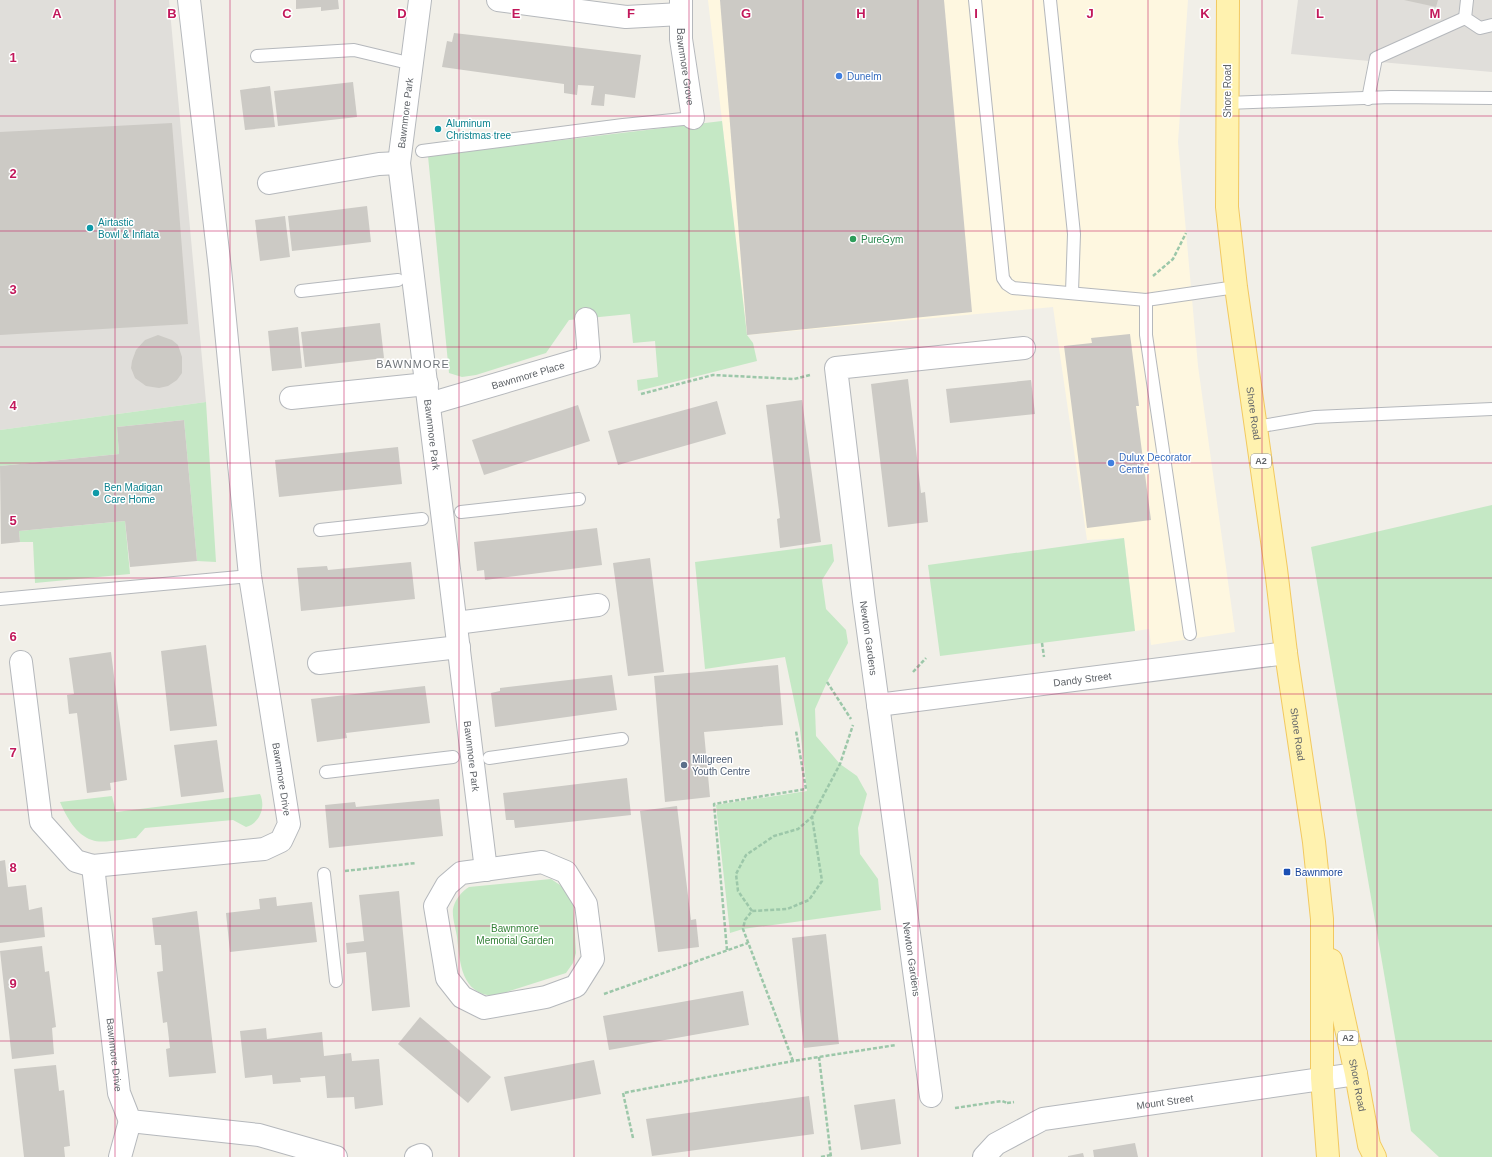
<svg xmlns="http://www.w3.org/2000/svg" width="1492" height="1157" viewBox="0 0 1492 1157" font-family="Helvetica,sans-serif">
<rect width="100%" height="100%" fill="#f1efe8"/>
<polygon fill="#fef7e0" points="708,0 1188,0 1178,142 1198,366 1235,632 1151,645 1149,629 1135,631 1124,538 1087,540 1053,307 747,335"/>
<g fill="#e0deda">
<polygon points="0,0 169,0 206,402 0,430"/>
<polygon points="1298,0 1492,0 1492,72 1291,54"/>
</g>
<g fill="#c5e8c5">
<polygon points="722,121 747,335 753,343 757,361 638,391 637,380 658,377 655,341 633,343 630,314 569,320 546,353 476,375 462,377 449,373 428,156"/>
<polygon points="206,402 216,562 197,561 184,420 117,427 119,454 0,466 0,430"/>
<polygon points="1492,505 1492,1157 1439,1157 1411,1131 1311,547"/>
<polygon points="125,521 130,574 35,583 33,542 20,542 19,531"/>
<polygon points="1124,538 1135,631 940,656 928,565"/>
<polygon points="832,544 834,561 822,580 826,609 846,630 848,643 827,682 815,709 816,736 840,764 857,776 867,794 858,828 860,854 878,879 881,910 743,929 730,933 716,805 807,791 800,729 785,657 705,669 695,562"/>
<path d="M260,794C266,807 260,823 246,827L233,820L145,828L136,838C124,839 101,844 92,840C76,835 66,816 60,802L112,796L116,812Z"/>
<path d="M551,879L569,891L573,900L576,953L573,963L566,973L494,996C461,994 460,963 457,937C456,929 452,918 453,909C454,901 462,891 469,887Z"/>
</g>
<g fill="#cccac5">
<polygon points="296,0 338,0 339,9 321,11 321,7 296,9"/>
<polygon points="720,0 944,0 972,312 747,335"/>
<polygon points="1404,0 1438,0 1436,7"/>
<polygon points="454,33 641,55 635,98 605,94 604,106 591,105 594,86 578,85 577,95 564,93 564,84 442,67 447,41 452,42"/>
<polygon points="353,82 357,117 278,126 274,91"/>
<polygon points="270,86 275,127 245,130 240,90"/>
<polygon points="172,123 188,324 0,335 0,132"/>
<polygon points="367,206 371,242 292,251 288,216"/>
<polygon points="285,216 290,257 260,261 255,220"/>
<polygon points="380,323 384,358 305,367 301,332"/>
<polygon points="298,327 302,368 272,371 268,331"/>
<polygon points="1130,334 1139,406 1136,406 1151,520 1087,528 1064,346 1092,343 1091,338"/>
<polygon points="158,335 172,340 178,345 182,357 182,373 177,380 168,386 159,388 146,386 135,378 131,368 132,361 136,350 145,340"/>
<polygon points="908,379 921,493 925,492 928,522 888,527 871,384"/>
<polygon points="1031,380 1035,414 950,423 946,389"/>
<polygon points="802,400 821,542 780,548 777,519 780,518 766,405"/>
<polygon points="717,401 726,434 618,465 608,431"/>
<polygon points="578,405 590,441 484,475 472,440"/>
<polygon points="184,420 197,561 130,567 125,521 19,531 20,542 1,544 0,466 119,454 117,427"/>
<polygon points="398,447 402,484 279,497 275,460"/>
<polygon points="597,528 602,565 485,580 484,570 477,571 474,542"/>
<polygon points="650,558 664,672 628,676 613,563"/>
<polygon points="411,562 415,599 301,611 297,568 327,566 328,570"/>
<polygon points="206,645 217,726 170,731 161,651"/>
<polygon points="111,652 127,780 110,783 111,790 87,793 77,713 69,714 67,695 74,694 69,658"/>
<polygon points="778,665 783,725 704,732 710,797 665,802 654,676"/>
<polygon points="612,675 617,710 495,727 491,693 500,691 500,688"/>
<polygon points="425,686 430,723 346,733 347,738 317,742 311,699"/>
<polygon points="217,740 224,792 181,797 174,745"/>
<polygon points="627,778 631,815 515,828 514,820 506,820 503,793"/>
<polygon points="439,799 443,836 329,848 325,805 355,802 356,807"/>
<polygon points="677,806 691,920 696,919 699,947 658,952 640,811"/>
<polygon points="5,860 8,887 26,885 29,910 42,907 45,937 0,943 0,861"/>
<polygon points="399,891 410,1007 372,1011 366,952 347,954 346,943 364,941 359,895"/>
<polygon points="276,897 277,906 312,902 317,942 230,952 226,913 260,909 259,899"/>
<polygon points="197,911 216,1073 169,1077 166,1049 170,1048 167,1022 163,1023 157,972 163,971 161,945 155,945 152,918"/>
<polygon points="826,934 839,1044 804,1048 792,938"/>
<polygon points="42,946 45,972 49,971 56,1027 52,1028 54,1054 12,1059 0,951"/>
<polygon points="743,991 749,1025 609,1050 603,1016"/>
<polygon points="420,1017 491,1077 468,1103 398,1044"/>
<polygon points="266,1028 267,1039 322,1032 324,1056 351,1053 352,1061 379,1059 383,1105 355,1109 354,1097 327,1098 325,1076 300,1078 301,1082 273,1084 272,1075 245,1078 240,1031"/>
<polygon points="594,1060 601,1094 511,1111 504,1077"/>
<polygon points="56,1065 59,1091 64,1090 70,1146 64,1147 65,1157 24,1157 14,1069"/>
<polygon points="809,1096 814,1134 652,1156 646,1119"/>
<polygon points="895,1099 901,1144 861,1150 854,1105"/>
<polygon points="1135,1143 1138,1157 1094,1157 1093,1150"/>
<polygon points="1083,1153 1084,1157 1068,1157 1068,1156"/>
</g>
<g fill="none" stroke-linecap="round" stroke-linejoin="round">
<g stroke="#b5b8bc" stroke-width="14">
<g id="service">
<polyline points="975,0 1003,278 1007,284 1013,288 1146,300 1236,287"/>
<polyline points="1050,0 1074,234 1072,292"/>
<polyline points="1467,0 1465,18 1480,28 1492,25"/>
<polyline points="257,56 354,50 400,61"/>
<polyline points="1368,99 1376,58 1465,18"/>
<polyline points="1227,103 1391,97 1492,98"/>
<polyline points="422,151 623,125 693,118"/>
<polyline points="301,291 398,280"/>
<polyline points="1146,300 1146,335 1190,634"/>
<polyline points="1256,427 1315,417 1492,409"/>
<polyline points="461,512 579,499"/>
<polyline points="320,530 422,519"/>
<polyline points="0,599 250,576"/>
<polyline points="489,758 622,739"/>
<polyline points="326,772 453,757"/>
<polyline points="324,874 336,981"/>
</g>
</g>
<g stroke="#b5b8bc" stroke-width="24">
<g id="minor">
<path id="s1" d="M420,0L399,163L486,870"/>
<polyline points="498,0 626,17 681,14"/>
<path id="s2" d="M681,0V39L693,118"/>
<polyline points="269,183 379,164 399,163"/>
<polyline points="291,398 427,384"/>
<path id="s3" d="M429,404L589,357L586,319"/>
<polyline points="456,623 598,605"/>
<polyline points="21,662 41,822 76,861 93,866 264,849 281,841 289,824 250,576 220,269 189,0"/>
<polyline points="319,663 459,647"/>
<path id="s4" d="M878,705L1286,653"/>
<polygon points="542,862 566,872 586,904 593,959 576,986 546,997 484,1008 462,997 447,978 435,906 447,885 461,873"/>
<path id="s5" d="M93,866L119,1093L130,1121L259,1135L336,1157"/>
<polyline points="931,1096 864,601 836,368 1024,348"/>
<polyline points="120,1157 130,1121"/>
<polyline points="416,1157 421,1155"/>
<path id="s6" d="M984,1157L996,1144L1043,1119L1356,1074"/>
</g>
</g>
<g stroke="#f2c960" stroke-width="24">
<g id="primary">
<path id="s7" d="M1228,0L1227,207L1236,287L1276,569L1286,653L1314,842L1322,919V1078L1328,1157"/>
<path id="s8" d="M1331,960L1356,1074L1369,1145L1375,1157"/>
</g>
</g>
<g stroke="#9cc7a9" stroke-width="2.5" stroke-dasharray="4 2" stroke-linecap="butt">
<polyline points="1153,276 1173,259 1186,233"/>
<polyline points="641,394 713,375 794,379 810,375"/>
<polyline points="1042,643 1044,657"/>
<polyline points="913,672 926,658"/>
<polyline points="827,682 851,719"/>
<polyline points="345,871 416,863"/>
<polyline points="752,911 738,891 736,874 746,855 774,836 798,829 812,817 840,764 853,725"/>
<polyline points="727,950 714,804 806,789 796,731"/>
<polyline points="604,994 748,943"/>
<polyline points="819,1057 831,1157"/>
<polyline points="793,1061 743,929 745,920 752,911 787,909 809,900 822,881 812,817"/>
<polyline points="1007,1103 1014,1102"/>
<polyline points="955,1108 1002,1101 1007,1103"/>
<polyline points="633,1138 623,1093 793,1061 896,1045"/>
<polyline points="821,1157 831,1155"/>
</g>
<use href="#service" stroke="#fff" stroke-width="12"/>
<use href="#minor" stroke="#fff" stroke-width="22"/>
<use href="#primary" stroke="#fff2af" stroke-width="22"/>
</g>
<path fill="none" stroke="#c2185b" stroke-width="1" stroke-opacity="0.55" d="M115,0V1157M230,0V1157M344,0V1157M459,0V1157M574,0V1157M689,0V1157M803,0V1157M918,0V1157M1033,0V1157M1148,0V1157M1262,0V1157M1377,0V1157M0,116H1492M0,231H1492M0,347H1492M0,463H1492M0,578H1492M0,694H1492M0,810H1492M0,926H1492M0,1041H1492"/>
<g fill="#3f7fe0" stroke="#fff" stroke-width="1.5">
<circle cx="839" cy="76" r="4"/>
<circle cx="1111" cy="463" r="4"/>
</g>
<g fill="#0f9aa8" stroke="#fff" stroke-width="1.5">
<circle cx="438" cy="129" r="4"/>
<circle cx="90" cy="228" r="4"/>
<circle cx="96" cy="493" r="4"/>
</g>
<circle fill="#2e9e5b" stroke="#fff" stroke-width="1.5" cx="853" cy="239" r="4"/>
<circle fill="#5c6f8a" stroke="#fff" stroke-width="1.5" cx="684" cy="765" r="4"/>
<rect fill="#1a4fb4" stroke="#fff" stroke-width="1.5" x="1283" y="868" width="8" height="8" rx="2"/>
<g text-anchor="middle" stroke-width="3" stroke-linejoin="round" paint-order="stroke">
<g fill="#fff" stroke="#8f9295" stroke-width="1">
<rect x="1251" y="454" width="20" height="14" rx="3"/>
<rect x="1338" y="1031" width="20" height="14" rx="3"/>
</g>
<g font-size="9" font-weight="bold" fill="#5f6368">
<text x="1261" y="464">A2</text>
<text x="1348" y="1041">A2</text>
</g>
<g font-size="10" fill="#5f6368" stroke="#fff">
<text dy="4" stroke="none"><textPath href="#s2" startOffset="67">Bawnmore Grove</textPath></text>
<text transform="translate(1227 91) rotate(-90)" y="4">Shore Road</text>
<text transform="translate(405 113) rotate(-83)" y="4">Bawnmore Park</text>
<text dy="4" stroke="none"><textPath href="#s3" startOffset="103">Bawnmore Place</textPath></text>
<text dy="4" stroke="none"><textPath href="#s7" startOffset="415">Shore Road</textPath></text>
<text dy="4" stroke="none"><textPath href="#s1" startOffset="438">Bawnmore Park</textPath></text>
<text transform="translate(869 638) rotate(82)" y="4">Newton Gardens</text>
<text dy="4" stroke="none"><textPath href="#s4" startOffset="206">Dandy Street</textPath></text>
<text dy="4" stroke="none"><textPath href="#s7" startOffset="739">Shore Road</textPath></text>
<text dy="4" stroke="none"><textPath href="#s1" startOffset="762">Bawnmore Park</textPath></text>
<text transform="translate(282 779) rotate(81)" y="4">Bawnmore Drive</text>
<text transform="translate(912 959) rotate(82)" y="4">Newton Gardens</text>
<text dy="4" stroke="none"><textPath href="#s5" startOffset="190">Bawnmore Drive</textPath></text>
<text dy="4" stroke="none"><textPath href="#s8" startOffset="128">Shore Road</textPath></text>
<text dy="4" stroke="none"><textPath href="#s6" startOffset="194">Mount Street</textPath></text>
</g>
<g font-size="10" fill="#366cbe" stroke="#fff" text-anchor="start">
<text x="847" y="80">Dunelm</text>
<text x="1119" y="461">Dulux Decorator<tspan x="1119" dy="12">Centre</tspan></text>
</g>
<g font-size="10" fill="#0d838f" stroke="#fff" text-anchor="start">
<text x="446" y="127">Aluminum<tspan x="446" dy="12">Christmas tree</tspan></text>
<text x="98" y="226">Airtastic<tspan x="98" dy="12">Bowl &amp; Inflata</tspan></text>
<text x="104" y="491">Ben Madigan<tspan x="104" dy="12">Care Home</tspan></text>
</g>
<g font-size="10" fill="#27864d" stroke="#fff" text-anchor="start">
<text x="861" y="243">PureGym</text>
</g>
<g font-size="10" fill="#4e5e75" stroke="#fff" text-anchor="start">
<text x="692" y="763">Millgreen<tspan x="692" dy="12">Youth Centre</tspan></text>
</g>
<g font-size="10" fill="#164399" stroke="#fff" text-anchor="start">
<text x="1295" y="876">Bawnmore</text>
</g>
<g font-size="10" fill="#348238" stroke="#fff">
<text x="515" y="932">Bawnmore<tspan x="515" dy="12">Memorial Garden</tspan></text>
</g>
<g font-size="11" letter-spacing="1" fill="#70757a" stroke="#fff">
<text x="413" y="368">BAWNMORE</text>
</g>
</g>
<g font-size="13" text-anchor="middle" font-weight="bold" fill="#c2185b" stroke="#fff" stroke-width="3" stroke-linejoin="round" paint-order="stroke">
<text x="57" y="18">A</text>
<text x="172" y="18">B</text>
<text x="287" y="18">C</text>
<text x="402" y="18">D</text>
<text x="516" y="18">E</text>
<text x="631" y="18">F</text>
<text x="746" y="18">G</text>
<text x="861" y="18">H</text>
<text x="976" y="18">I</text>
<text x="1090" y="18">J</text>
<text x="1205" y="18">K</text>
<text x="1320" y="18">L</text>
<text x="1435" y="18">M</text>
<text x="13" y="62">1</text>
<text x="13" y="178">2</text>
<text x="13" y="294">3</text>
<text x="13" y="410">4</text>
<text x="13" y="525">5</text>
<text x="13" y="641">6</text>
<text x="13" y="757">7</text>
<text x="13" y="872">8</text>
<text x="13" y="988">9</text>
</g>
</svg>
